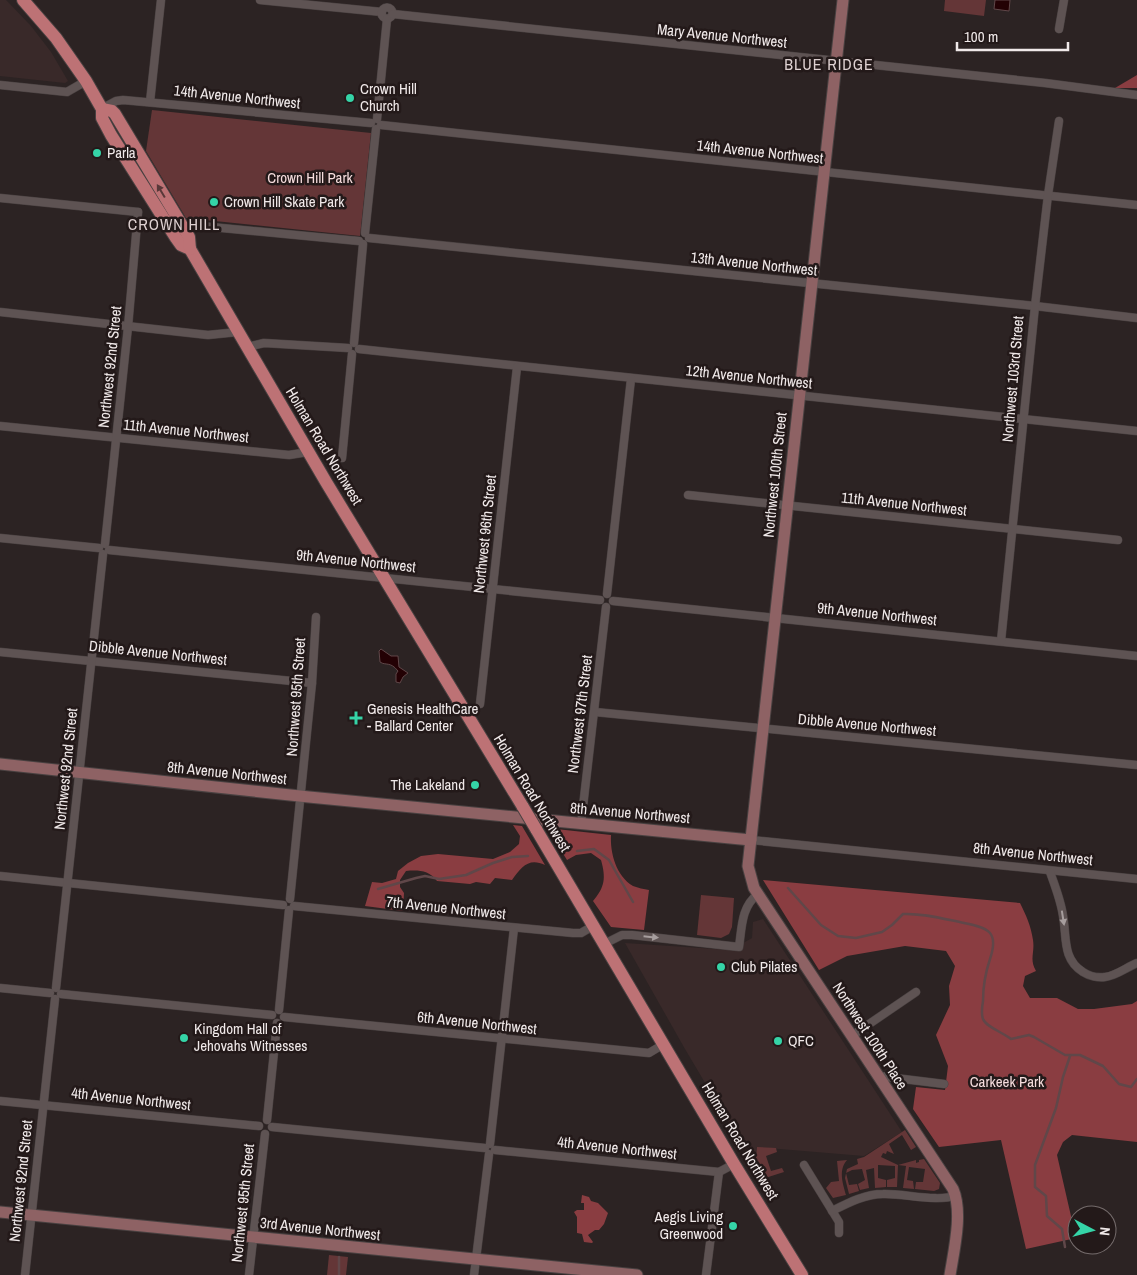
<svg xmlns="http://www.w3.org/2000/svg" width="1137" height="1275" viewBox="0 0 1137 1275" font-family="'Archivo Narrow',sans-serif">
<rect width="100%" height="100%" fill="#2c2323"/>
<g fill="#392929">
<polygon points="0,0 6,0 31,26 51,52 68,81 65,83 0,76"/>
<polygon points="763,919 902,1132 864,1156 757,1147 755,1167 685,1049 625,943 731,950 752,938 753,922"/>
</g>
<g fill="#643637">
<polygon points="945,0 986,0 984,16 944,11"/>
<polygon points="152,110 371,133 360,236 186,218 146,151"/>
<polygon points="701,895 734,898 732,927 729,934 721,938 697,935"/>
<polygon points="905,1130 916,1147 911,1150 902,1135 889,1144 894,1154 887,1151 886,1154 883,1153 881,1157 898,1165 916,1160 916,1163 919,1162 919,1160 924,1159 940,1183 939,1189 934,1191 915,1189 916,1182 923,1182 925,1169 909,1167 907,1180 913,1181 914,1189 903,1188 906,1166 898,1165 897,1187 887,1187 887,1180 895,1178 895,1166 878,1165 878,1178 886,1180 886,1187 875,1188 874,1168 866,1170 869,1188 860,1190 858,1184 865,1180 862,1169 852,1170 846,1173 849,1185 857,1184 859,1191 849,1194 845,1178 847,1169 858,1164 857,1159 864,1157"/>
<polygon points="757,1147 776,1148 777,1152 766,1156 771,1171 782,1168 784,1172 762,1179 755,1167"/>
<path d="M847,1160C838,1170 843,1184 846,1195L833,1198L826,1188L831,1182L839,1181L837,1161Z"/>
<polygon points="329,1255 348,1257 346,1275 327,1275"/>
</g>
<g fill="#8a3d41">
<polygon points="1137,75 1137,88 1115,88"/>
<path d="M513,825L522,826L545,865C529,857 521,867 512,880L495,878L490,884L476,882L470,884L437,881C429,870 418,870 406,871L400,880V887L404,893L403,911L365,906L372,882L382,883L396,879L398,871L408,863L421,856L438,854L493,859L510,852L519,844L520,836Z"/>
<path d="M547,828L611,835C610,853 616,876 633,886C638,888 644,889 649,890L644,930L611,927L593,901C605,887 606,878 601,860L591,853L576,855L567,860Z"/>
<path d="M763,880L1020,903C1026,915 1031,926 1033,940C1035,953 1029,959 1036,971L1025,976L1023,986L1030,998H1057L1078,1009H1094L1132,1004L1137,1001V1142L1072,1135L1063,1142L1057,1155L1076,1238L1026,1249L1001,1140L939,1147L913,1109L916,1087L945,1090L948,1066L936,1035L950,1005L949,986L955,966L946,951L905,946L847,956L819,970Z"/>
<polygon points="582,1195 589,1197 591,1201 598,1203 608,1213 604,1224 599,1230 595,1230 588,1235 593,1242 592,1243 584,1242 582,1234 577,1233 577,1217 574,1212 577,1210 584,1210 584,1203 581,1203"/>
</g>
<g fill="#230104" stroke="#604749">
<polygon points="995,0 1010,0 1009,11 994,9"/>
<path d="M381,649L391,656H398L399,667L408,673L403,677L400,683L396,682V674L398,671C390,661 386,666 380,662L379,651Z"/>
</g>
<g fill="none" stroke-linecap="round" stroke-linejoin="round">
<g stroke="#604749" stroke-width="2.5">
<polyline points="577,851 594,849 609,860 633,902"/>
<path d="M788,888L821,925L838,936L856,938L882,932L892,925L903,914C923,913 944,919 964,923C989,928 999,932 990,959C986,971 983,989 983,1001C982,1007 981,1014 983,1019C986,1027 1004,1033 1011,1039L1029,1035L1034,1037L1065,1055H1080L1103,1066L1119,1084L1131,1087L1137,1079"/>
<polyline points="378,889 416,878 425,876 439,879 466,875 493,863 512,857 528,856"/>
<polyline points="1065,1247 1062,1229 1047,1216 1046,1196 1035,1187 1035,1165 1056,1108 1063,1077 1070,1056"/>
<polyline points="339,1275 339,1257"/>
</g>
<g stroke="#494141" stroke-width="9">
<g id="street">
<polyline points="260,0 382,12"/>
<circle cx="387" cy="13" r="5.5"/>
<polyline points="393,14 1045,83 1137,95"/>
<polyline points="1059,29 1064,0"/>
<polyline points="0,85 67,92 86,81"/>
<polyline points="150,102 161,0"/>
<polyline points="103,108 116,101 123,100 371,123"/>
<polyline points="377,119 387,19"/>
<polyline points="381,125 1137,205"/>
<polyline points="0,198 138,212"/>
<polyline points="184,228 190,225 359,241"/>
<polyline points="365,233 376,129"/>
<polyline points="369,238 1035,306 1137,318"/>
<polyline points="0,312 208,335 238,332"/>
<polyline points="354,343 363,244"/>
<polyline points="247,347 264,343 348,348"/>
<polyline points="359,349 1137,431"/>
<polyline points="0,426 289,455 308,452"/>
<polyline points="342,458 352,354"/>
<polyline points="688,495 1118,540"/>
<polyline points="0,538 99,548"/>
<polyline points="105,544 128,327 138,212"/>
<polyline points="109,550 600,600"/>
<polyline points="607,594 631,379"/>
<polyline points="613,601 1137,656"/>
<polyline points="1001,641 1035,306 1048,195 1059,121"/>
<polyline points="0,652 312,683"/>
<polyline points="480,704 517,367"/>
<polyline points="595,712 1137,765"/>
<polyline points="581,824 606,607"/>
<polyline points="751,840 1137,879"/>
<path d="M1050,872C1055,886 1061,901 1063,916C1067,937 1062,959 1083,972C1089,976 1098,978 1105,977C1116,976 1127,967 1137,963"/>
<polyline points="0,876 283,905"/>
<polyline points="290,899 312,683 316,617"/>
<polyline points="294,906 573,933 581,933 593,926"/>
<path d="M604,944L622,935H632L739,947C742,927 741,907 758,894"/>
<polyline points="0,988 50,993"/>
<polyline points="56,988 103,554"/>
<polyline points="61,994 272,1015"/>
<polyline points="279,1010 289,910"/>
<polyline points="284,1017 649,1053 664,1044"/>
<polyline points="853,1035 916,992"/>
<polyline points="879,1076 944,1084"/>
<polyline points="0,1101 259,1126"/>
<polyline points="267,1120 277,1023"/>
<polyline points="272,1127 485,1148"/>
<polyline points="490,1144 514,928"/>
<polyline points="495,1150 719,1172 734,1164"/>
<polyline points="804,1165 839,1222 839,1233"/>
<path d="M832,1211C848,1203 865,1194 883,1194C903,1193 939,1203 956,1195"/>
<polyline points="25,1275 55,999"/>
<polyline points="249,1275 265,1134"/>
<polyline points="474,1275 489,1154"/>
<polyline points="706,1275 719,1172"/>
</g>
</g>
<g stroke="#494141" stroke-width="13">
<g id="secondary">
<path d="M843,0L748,866L754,888L953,1189C963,1212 954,1250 950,1275"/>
<polyline points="0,764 309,797 751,840"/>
<polyline points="0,1212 637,1275"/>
</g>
</g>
<g stroke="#494141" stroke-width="14">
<g id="primary">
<polyline points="23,0 56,38 86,81 102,109 102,118 111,135 176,238 181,245 190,249 326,482 523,807"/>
<polyline points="102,109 112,111 115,114 189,237 190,249"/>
<polyline points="536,829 734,1164 802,1275"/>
</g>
</g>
<use href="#street" stroke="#5e5353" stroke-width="8"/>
<use href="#secondary" stroke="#8e6264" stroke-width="11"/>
<use href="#primary" stroke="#bd7275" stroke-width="12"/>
<g stroke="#494141" stroke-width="14" stroke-linecap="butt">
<polyline id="primary-bridge" points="523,807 536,829"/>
</g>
<use href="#primary-bridge" stroke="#bd7275" stroke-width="12"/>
</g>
<defs><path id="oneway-solid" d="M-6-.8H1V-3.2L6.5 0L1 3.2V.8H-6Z" transform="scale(1.25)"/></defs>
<use fill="#593839" href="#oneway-solid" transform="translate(161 191) rotate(-121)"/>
<g fill="#a79e9e">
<use href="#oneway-solid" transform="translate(1063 918) rotate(81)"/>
<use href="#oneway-solid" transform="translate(651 937) rotate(6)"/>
</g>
<g fill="#35d4a7" stroke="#231919" stroke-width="2">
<circle cx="350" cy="98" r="5"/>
<circle cx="97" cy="153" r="5"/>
<circle cx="214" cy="202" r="5"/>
<path d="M353.5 710.5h5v5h5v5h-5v5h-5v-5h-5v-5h5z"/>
<circle cx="475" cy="785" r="5"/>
<circle cx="721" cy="967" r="5"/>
<circle cx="184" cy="1038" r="5"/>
<circle cx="778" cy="1041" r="5"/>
<circle cx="733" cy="1226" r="5"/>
</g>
<g text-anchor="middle" stroke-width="5" stroke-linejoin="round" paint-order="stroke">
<g font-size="15" fill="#f0e9e9" stroke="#231919">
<text transform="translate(722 36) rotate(6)" y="5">Mary Avenue Northwest</text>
<text transform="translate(237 97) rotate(6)" y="5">14th Avenue Northwest</text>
<text transform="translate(760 152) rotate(6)" y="5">14th Avenue Northwest</text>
<text transform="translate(754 264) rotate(6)" y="5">13th Avenue Northwest</text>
<text transform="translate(110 367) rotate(-84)" y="5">Northwest 92nd Street</text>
<text transform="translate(749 377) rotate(6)" y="5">12th Avenue Northwest</text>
<text transform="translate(1013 379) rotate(-85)" y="5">Northwest 103rd Street</text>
<text transform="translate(186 431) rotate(6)" y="5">11th Avenue Northwest</text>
<text transform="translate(324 446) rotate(59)" y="5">Holman Road Northwest</text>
<text transform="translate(775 475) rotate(-84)" y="5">Northwest 100th Street</text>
<text transform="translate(904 504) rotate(6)" y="5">11th Avenue Northwest</text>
<text transform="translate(485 534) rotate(-84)" y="5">Northwest 96th Street</text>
<text transform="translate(356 561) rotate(6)" y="5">9th Avenue Northwest</text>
<text transform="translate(877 614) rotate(6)" y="5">9th Avenue Northwest</text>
<text transform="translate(158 653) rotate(6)" y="5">Dibble Avenue Northwest</text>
<text transform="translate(296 697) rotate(-86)" y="5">Northwest 95th Street</text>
<text transform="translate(580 714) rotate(-83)" y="5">Northwest 97th Street</text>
<text transform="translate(867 725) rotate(5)" y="5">Dibble Avenue Northwest</text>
<text transform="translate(66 769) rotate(-84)" y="5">Northwest 92nd Street</text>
<text transform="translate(227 773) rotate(6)" y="5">8th Avenue Northwest</text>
<text transform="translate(532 793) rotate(59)" y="5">Holman Road Northwest</text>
<text transform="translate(630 813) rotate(5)" y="5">8th Avenue Northwest</text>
<text transform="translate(1033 854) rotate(6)" y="5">8th Avenue Northwest</text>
<text transform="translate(446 908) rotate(6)" y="5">7th Avenue Northwest</text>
<text transform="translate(477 1023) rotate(6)" y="5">6th Avenue Northwest</text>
<text transform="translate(870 1036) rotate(57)" y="5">Northwest 100th Place</text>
<text transform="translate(131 1099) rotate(6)" y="5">4th Avenue Northwest</text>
<text transform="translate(740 1141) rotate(59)" y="5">Holman Road Northwest</text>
<text transform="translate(617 1148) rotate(6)" y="5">4th Avenue Northwest</text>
<text transform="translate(21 1181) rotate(-84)" y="5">Northwest 92nd Street</text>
<text transform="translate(243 1203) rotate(-84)" y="5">Northwest 95th Street</text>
<text transform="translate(320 1229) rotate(6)" y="5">3rd Avenue Northwest</text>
</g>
<g font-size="15" fill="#f0e9e9" stroke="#231919" text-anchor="start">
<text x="360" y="94">Crown Hill<tspan x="360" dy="17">Church</tspan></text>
<text x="107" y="158">Parla</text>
<text x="224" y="207">Crown Hill Skate Park</text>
<text x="367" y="714">Genesis HealthCare<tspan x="367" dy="17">- Ballard Center</tspan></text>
<text x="465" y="790" text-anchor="end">The Lakeland</text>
<text x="731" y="972">Club Pilates</text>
<text x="194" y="1034">Kingdom Hall of<tspan x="194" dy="17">Jehovahs Witnesses</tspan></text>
<text x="788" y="1046">QFC</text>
<text x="723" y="1222" text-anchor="end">Aegis Living<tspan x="723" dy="17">Greenwood</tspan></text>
</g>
<g font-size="15" fill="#f6dddd" stroke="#231919">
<text x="310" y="183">Crown Hill Park</text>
<text x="1007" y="1087">Carkeek Park</text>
</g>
<g font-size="16" letter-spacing="1" fill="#ded1d1" stroke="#231919">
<text x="829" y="70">BLUE RIDGE</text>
<text x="174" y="230">CROWN HILL</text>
</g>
</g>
<g transform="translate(1092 1230) rotate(96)"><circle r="24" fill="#231919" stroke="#756c6c"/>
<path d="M0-4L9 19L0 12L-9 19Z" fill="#35d4a7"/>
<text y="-8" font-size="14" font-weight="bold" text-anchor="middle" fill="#f0e9e9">N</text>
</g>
<path d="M957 42v8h111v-8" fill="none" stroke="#f0e9e9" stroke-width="2.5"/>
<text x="964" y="42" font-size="15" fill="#f0e9e9" stroke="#231919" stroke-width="4" paint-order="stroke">100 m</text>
</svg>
